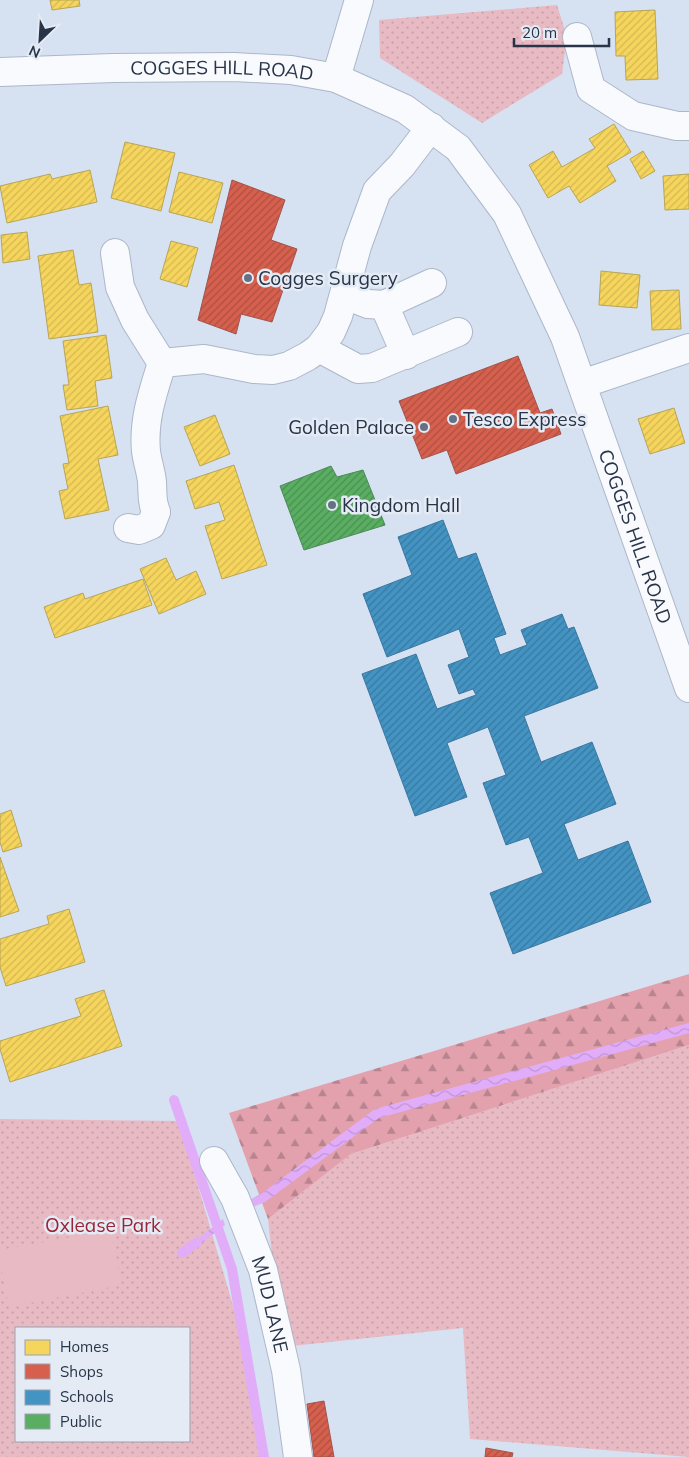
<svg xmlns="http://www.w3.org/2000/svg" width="689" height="1457" viewBox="0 0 689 1457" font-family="Mulish,sans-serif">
<defs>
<pattern id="grass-dots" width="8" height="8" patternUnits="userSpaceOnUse" patternTransform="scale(1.25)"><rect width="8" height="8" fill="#e8bac3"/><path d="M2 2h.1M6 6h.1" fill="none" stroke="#c7a0a9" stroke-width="1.8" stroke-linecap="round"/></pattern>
<pattern id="forest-firs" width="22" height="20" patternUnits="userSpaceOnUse" patternTransform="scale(1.25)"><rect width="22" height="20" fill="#e3a1ad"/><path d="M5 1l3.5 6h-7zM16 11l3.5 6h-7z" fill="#b8848f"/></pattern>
<pattern id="water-waves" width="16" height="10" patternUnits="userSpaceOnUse" patternTransform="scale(1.25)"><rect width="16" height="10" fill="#e1adf9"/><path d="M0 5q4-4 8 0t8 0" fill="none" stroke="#c195d7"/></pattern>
<pattern id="homes-hatch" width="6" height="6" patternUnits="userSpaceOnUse" patternTransform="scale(1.25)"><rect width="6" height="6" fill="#f6d55c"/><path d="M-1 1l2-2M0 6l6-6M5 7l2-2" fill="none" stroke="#d3b752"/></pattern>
<pattern id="shops-hatch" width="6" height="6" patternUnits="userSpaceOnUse" patternTransform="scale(1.25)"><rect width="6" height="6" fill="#d6604d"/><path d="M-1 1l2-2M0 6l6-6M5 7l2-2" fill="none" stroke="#ae5042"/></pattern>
<pattern id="schools-hatch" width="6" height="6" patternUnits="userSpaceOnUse" patternTransform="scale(1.25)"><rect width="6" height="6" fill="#4393c3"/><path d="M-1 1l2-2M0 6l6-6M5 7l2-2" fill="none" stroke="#3879a0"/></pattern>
<pattern id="public-hatch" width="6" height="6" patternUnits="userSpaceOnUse" patternTransform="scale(1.25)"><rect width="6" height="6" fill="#5aae61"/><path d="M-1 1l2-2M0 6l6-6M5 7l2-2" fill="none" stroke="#4a8e52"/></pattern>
</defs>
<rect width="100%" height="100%" fill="#d6e1f2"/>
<g fill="url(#grass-dots)" fill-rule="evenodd">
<polygon points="557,5 567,37 562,74 482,123 380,58 379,20"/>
<polygon points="689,1045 689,1457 470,1439 463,1328 282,1347 268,1219 351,1154"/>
<path d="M0,1119L179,1121L258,1391L265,1457H0ZM16,1328H189V1441H16Z"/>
</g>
<polygon fill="url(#forest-firs)" points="689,974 689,1045 351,1154 268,1219 229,1113"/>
<polygon fill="#e8bac3" points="111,1230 122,1285 9,1307 0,1263 0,1250"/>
<g fill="url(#water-waves)">
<polygon points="689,1023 689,1033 379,1118 265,1202 248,1209 249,1200 261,1194 375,1109"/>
<polygon points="223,1219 225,1225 189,1253 186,1248"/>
</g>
<g fill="url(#homes-hatch)" stroke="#b8a556">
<polygon points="50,0 79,0 80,6 52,10"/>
<polygon points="655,10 658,79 626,80 625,56 616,56 615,12"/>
<polygon points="614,124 631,152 607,166 616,181 580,203 569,186 548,198 529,165 553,151 562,167 595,148 589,139"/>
<polygon points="125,142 175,153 161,211 111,198"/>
<polygon points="643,151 655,171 641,179 630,159"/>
<polygon points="90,170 97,202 7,223 0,186 50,174 52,179"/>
<polygon points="179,172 223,183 212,223 169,212"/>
<polygon points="689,174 689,209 665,210 663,176"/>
<polygon points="27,232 30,259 3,263 1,235"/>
<polygon points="171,241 198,248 187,287 160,279"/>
<polygon points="73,250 79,285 91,283 98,332 49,339 38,256"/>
<polygon points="601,271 640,275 637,308 599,305"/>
<polygon points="679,290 681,329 652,330 650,291"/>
<polygon points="106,335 112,378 95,381 98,406 67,410 63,385 69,385 63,341"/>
<polygon points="108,406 118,455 98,459 109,510 65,519 59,491 68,489 63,464 69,463 60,416"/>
<polygon points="674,408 685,443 650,454 638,419"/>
<polygon points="215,415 230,454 200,466 184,427"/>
<polygon points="234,465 267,565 222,579 205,526 225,520 219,502 195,509 186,481"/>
<polygon points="166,558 176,580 196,571 206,594 159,614 140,569"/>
<polygon points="143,579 152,605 55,638 44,607 83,593 85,599"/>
<polygon points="11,810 22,846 3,852 0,842 0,814"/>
<polygon points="0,857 19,911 0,917"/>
<polygon points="69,909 85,962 6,986 0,967 0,939 49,924 47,916"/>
<polygon points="104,990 122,1046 10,1082 0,1049 0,1041 81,1016 75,999"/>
</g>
<g fill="url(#shops-hatch)" stroke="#a2534c">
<polygon points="232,180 285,200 271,240 297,249 272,322 241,314 236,334 198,320"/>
<polygon points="518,356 540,413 552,409 561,434 456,474 447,450 422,459 399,401"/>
<polygon points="324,1401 334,1457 314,1457 307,1404"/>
<polygon points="486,1448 513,1453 512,1457 485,1457"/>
</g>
<polygon fill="url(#schools-hatch)" stroke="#3b779e" points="443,520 458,559 476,553 506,634 494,638 500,655 527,645 521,630 562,614 568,629 574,627 598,688 524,716 541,762 592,742 616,804 564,824 578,860 628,841 651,902 513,954 490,893 543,873 529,837 506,845 483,783 506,775 488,727 447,743 467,797 415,816 362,674 416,654 437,709 476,695 473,689 459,694 448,665 469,657 459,629 387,657 363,594 412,575 398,537"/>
<polygon fill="url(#public-hatch)" stroke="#4b8a5a" points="331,466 337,477 363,470 385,525 304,550 280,486"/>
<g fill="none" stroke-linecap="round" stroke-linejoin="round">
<g stroke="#e1adf9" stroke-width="10">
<polyline points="174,1100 232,1269 264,1457"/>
<polyline points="182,1253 197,1242"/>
</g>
<g stroke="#acb7c8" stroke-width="30">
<g id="minor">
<polyline points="577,37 591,89 633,116 677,126 689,126"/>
<path id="s1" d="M0,72L113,68L234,67L291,70L336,78L405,109L458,148L507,214L565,337L689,688"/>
<polyline points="336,78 359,0"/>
<path d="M115,253L120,287L135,320L162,363C153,392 143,420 146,451C147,461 151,471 152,482C153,494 151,500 156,512L151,525L139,530L128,528"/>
<polyline points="345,295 368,304 384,305 432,283"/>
<polyline points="384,305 406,355"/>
<polyline points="319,348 358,369 372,368 458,332"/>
<polyline points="162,363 204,359 254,369 273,370 289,366 308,356 319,348 331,332 338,316 357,246 377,191 402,165 431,127"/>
<polyline points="582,384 689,348"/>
<path id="s2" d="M214,1161L235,1198L263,1270L286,1370L298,1457"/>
</g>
</g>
<use href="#minor" stroke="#f9fafd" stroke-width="28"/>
</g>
<g fill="#657184" stroke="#e4ebf5" stroke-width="2">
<circle cx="248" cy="278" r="5"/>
<circle cx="453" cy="419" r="5"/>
<circle cx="424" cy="427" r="5"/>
<circle cx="332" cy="505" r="5"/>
</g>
<g text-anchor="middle" stroke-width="5" stroke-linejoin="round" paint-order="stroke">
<g font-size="19" fill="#283549" stroke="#e4ebf5">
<text dy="7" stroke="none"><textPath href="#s1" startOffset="222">COGGES HILL ROAD</textPath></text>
<text dy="7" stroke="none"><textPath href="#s1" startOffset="908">COGGES HILL ROAD</textPath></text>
<text dy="7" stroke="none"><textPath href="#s2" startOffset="155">MUD LANE</textPath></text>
</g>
<g font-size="19" fill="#283549" stroke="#e4ebf5" text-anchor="start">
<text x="258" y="285">Cogges Surgery</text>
<text x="463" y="426">Tesco Express</text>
<text x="414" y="434" text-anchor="end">Golden Palace</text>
<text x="342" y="512">Kingdom Hall</text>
</g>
<g font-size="19" fill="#9b2535" stroke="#e4ebf5">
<text x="103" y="1232">Oxlease Park</text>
</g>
</g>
<rect x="15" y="1327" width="175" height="115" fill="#e4ebf5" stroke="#99a2b0"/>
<rect x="25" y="1340" width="25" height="15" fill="#f6d55c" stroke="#99a2b0"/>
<text x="60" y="1352" font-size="15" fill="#283549">Homes</text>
<rect x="25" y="1364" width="25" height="15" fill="#d6604d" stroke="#99a2b0"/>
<text x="60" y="1377" font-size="15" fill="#283549">Shops</text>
<rect x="25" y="1390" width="25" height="15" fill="#4393c3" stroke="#99a2b0"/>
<text x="60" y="1402" font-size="15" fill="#283549">Schools</text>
<rect x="25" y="1414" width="25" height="15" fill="#5aae61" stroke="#99a2b0"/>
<text x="60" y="1427" font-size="15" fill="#283549">Public</text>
<g transform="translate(40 40) rotate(205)" stroke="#e4ebf5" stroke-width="4" paint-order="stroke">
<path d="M0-4L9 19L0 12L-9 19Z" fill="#283549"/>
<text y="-8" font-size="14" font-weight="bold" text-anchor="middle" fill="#283549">N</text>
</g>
<path d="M514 38v8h95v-8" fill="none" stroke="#283549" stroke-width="2.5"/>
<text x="522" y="38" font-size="15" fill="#283549" stroke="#e4ebf5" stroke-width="4" paint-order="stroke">20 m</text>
</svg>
